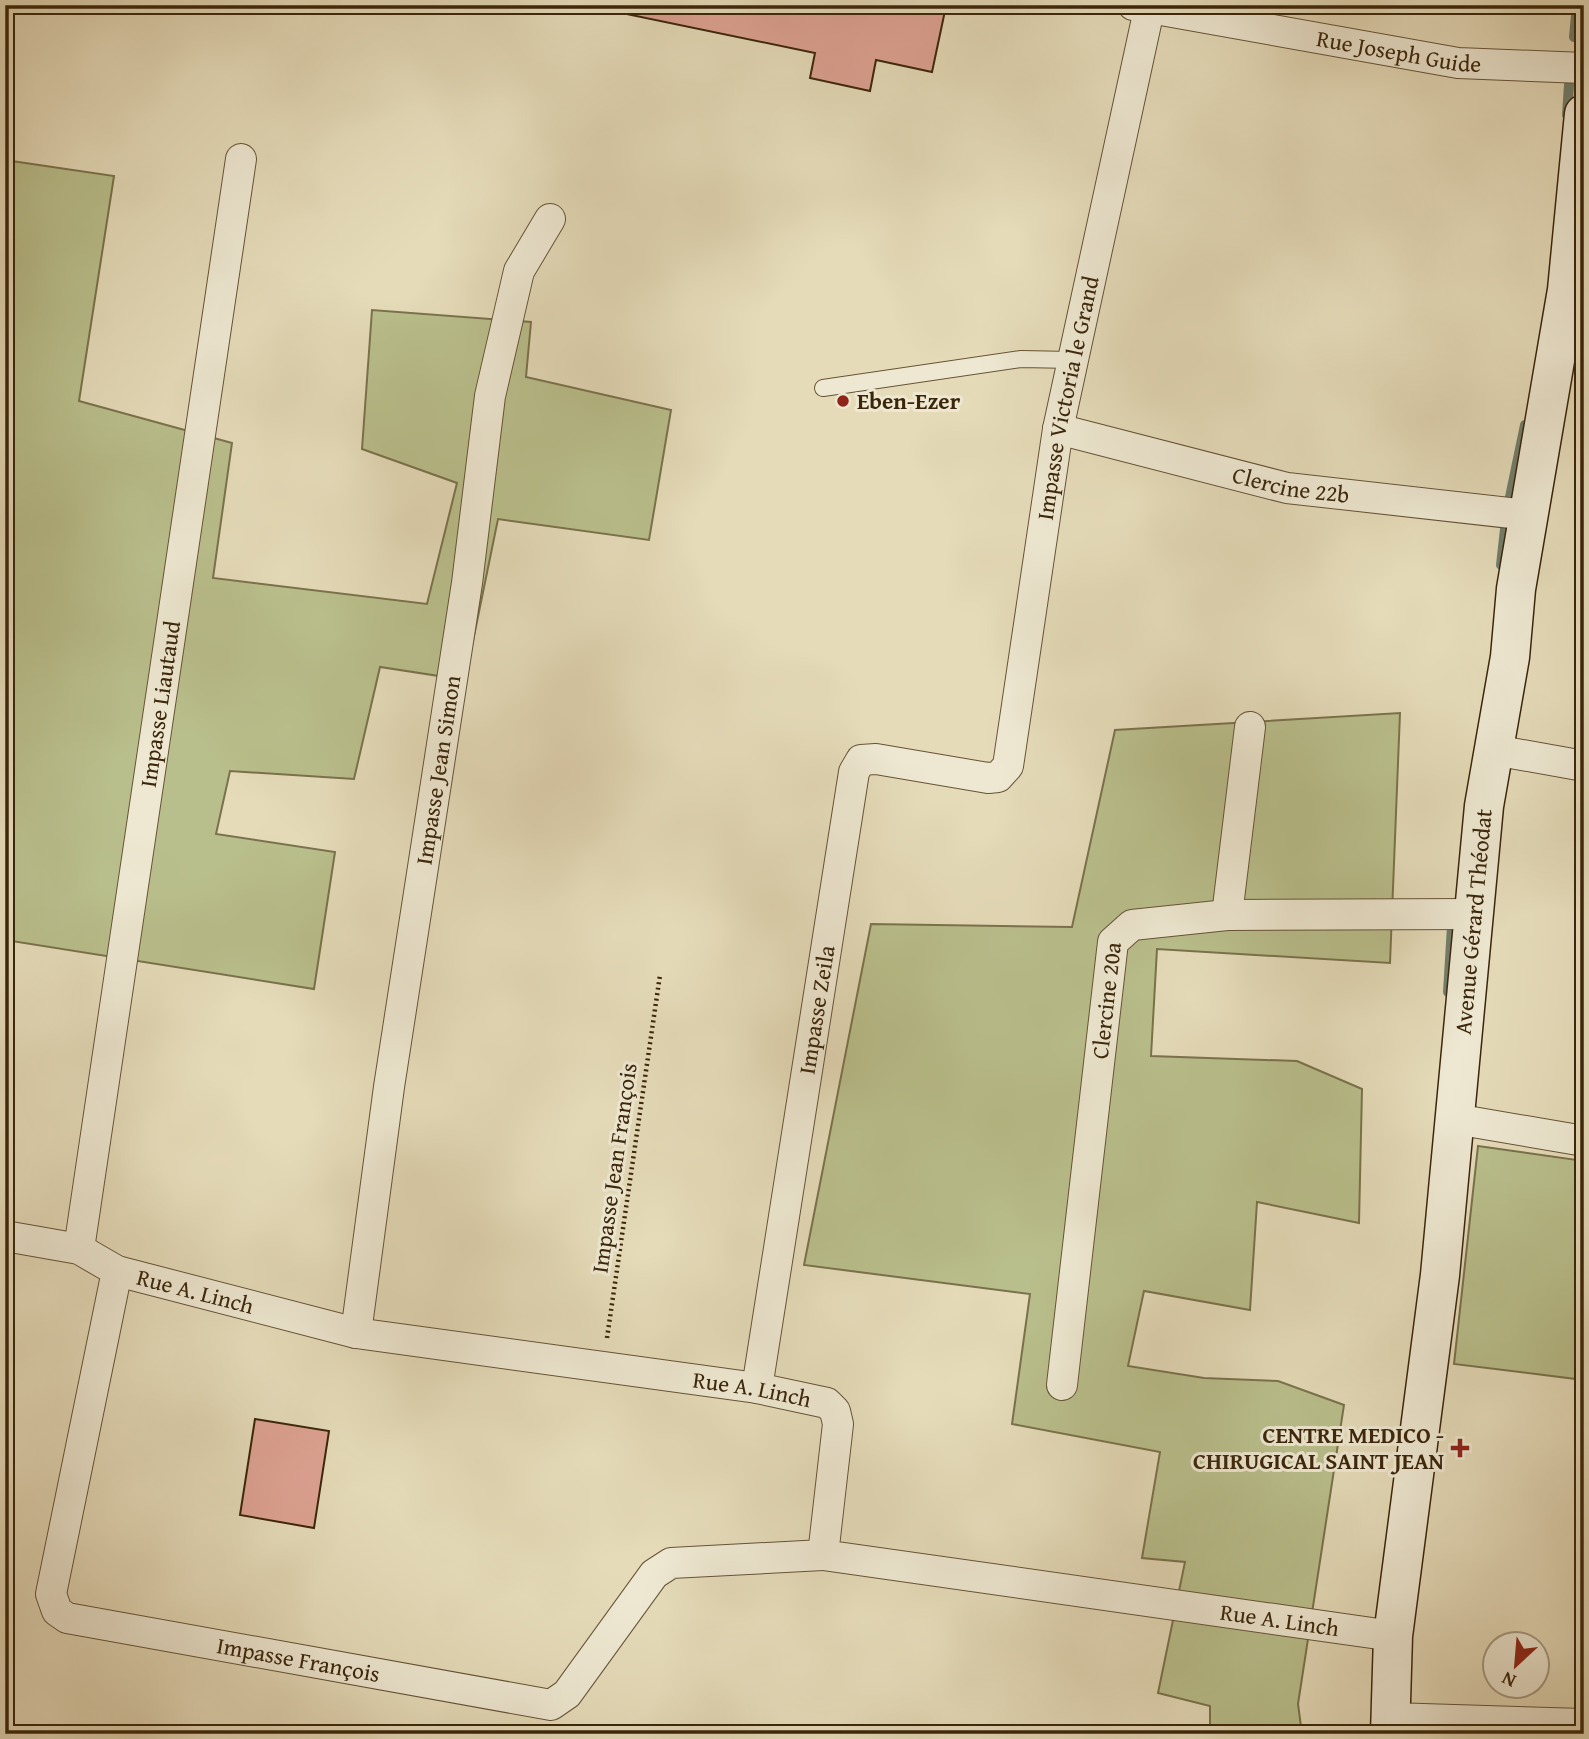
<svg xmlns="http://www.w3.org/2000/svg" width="1589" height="1739" viewBox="0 0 1589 1739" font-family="'Gentium Book Plus',serif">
<rect width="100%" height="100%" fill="#e5dbb9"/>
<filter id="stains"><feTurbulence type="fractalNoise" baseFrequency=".00286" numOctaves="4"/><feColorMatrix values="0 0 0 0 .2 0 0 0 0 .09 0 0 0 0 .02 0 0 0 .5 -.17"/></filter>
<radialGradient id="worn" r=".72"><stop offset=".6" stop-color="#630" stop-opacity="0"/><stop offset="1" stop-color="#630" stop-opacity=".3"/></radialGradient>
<g fill="#b9bf8c" stroke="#7a724c" stroke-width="2">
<polygon points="5,160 114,176 79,401 232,443 213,578 427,604 457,483 362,449 372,310 531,322 526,377 671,410 649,540 498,519 465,680 380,667 354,779 230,771 216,834 335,852 314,989 5,940"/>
<polygon points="1400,713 1390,963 1157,949 1151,1056 1297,1061 1362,1089 1359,1223 1257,1202 1250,1310 1144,1291 1128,1366 1204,1378 1278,1381 1344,1405 1298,1704 1302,1734 1210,1734 1210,1706 1158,1693 1185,1562 1142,1558 1160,1452 1012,1424 1030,1294 804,1265 871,924 1072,927 1115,730"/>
<polygon points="1478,1146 1584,1161 1584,1380 1454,1364"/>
</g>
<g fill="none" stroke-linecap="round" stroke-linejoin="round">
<g stroke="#727f6d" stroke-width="10">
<polyline points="1574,37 1577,5"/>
<polyline points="1567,115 1569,85"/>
<polyline points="1510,497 1525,425"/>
<polyline points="1501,565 1506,520"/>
<polyline points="1448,992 1452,926"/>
</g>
</g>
<g fill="#dea393" stroke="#3b260b" stroke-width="2">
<polygon points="613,5 944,5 946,6 932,72 876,60 870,91 810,78 815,53 612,11"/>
<polygon points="255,1419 329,1431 314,1528 240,1515"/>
</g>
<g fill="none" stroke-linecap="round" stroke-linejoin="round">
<g stroke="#665336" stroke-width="18">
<polyline id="lane" points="823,388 1021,359 1072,360"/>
</g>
<g stroke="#665336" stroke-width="32">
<g id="street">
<path id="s1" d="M1133,5L1458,63L1584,68"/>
<path id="s2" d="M1058,429L1287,488L1528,515"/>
<polyline points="1494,750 1584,766"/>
<polyline points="1227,915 1250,727"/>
<polyline points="1455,1119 1584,1141"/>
<path id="s3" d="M5,1236L79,1249L117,1271L356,1333L757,1388L827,1403L835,1411L838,1424L823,1555L1393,1636"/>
<path id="s4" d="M79,1249L241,159"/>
<path id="s5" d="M117,1271L51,1594L57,1611L67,1618L551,1705L567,1694L654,1574L671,1563L823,1555"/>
<path id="s6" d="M356,1333L389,1087L467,583L490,396L519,271L550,219"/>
<path id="s7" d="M1062,1385L1113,942L1132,925L1227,915L1475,914"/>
<path id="s8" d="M757,1388L854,772L861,760L876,759L988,778L998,777L1008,766L1058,429L1150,5"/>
<polyline points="1391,1718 1584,1724"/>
</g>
</g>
<g stroke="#3b260b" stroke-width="41">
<g id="secondary">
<path id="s9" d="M1390,1734L1393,1636L1440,1275L1484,806L1510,657L1516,589L1567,290L1584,114"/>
</g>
</g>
<polyline stroke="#3b260b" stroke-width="4.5" stroke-dasharray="2 3.5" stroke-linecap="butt" points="607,1338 660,975"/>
<use href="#lane" stroke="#eee8d2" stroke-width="16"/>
<use href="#street" stroke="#eee8d2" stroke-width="30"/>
<use href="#secondary" stroke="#eee8d2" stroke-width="38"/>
</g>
<g fill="#8f2418" stroke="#eee8d2" stroke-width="2.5">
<circle cx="843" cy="401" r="7"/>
<path d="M1456.5 1437.5h7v7h7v7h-7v7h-7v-7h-7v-7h7z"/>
</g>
<g text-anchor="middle" stroke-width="6" stroke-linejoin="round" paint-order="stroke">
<g font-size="23" fill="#3b260b" stroke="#eee8d2">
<text dy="8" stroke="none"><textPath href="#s1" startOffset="270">Rue Joseph Guide</textPath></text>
<text dy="8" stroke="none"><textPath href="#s8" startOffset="1164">Impasse Victoria le Grand</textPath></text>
<text dy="8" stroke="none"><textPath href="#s2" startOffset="240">Clercine 22b</textPath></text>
<text dy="8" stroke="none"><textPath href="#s4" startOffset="551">Impasse Liautaud</textPath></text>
<text dy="8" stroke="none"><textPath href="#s6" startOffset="569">Impasse Jean Simon</textPath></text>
<text dy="8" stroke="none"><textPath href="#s9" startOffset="817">Avenue Gérard Théodat</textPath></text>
<text dy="8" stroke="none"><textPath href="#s7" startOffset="387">Clercine 20a</textPath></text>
<text dy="8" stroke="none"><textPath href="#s8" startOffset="383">Impasse Zeila</textPath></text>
<text transform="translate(614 1168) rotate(-82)" y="8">Impasse Jean François</text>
<text dy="8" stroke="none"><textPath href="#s3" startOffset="200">Rue A. Linch</textPath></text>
<text dy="8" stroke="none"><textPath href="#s3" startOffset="766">Rue A. Linch</textPath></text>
<text dy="8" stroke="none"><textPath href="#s3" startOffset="1460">Rue A. Linch</textPath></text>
<text dy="8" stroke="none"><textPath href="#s5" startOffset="595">Impasse François</textPath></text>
</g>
<g font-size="23" font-weight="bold" fill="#3b260b" stroke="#eee8d2" text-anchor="start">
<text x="857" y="409">Eben-Ezer</text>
<text x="1444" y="1443" text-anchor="end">CENTRE MEDICO -<tspan x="1444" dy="26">CHIRUGICAL SAINT JEAN</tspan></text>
</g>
</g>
<rect width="1589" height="1739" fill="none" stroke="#e5dbb9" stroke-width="28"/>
<rect x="7" y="7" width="1575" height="1725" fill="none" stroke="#3b260b" stroke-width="3.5"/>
<rect x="14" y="14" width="1561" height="1711" fill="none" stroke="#3b260b" stroke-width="2"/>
<g transform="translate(1516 1665) rotate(206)"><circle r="33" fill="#eee8d2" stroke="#a69a82" stroke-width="2"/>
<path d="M0-5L12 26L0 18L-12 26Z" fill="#8f2418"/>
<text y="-10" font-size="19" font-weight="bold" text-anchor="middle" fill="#3b260b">N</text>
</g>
<rect width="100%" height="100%" filter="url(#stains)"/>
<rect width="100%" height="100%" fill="url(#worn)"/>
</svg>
